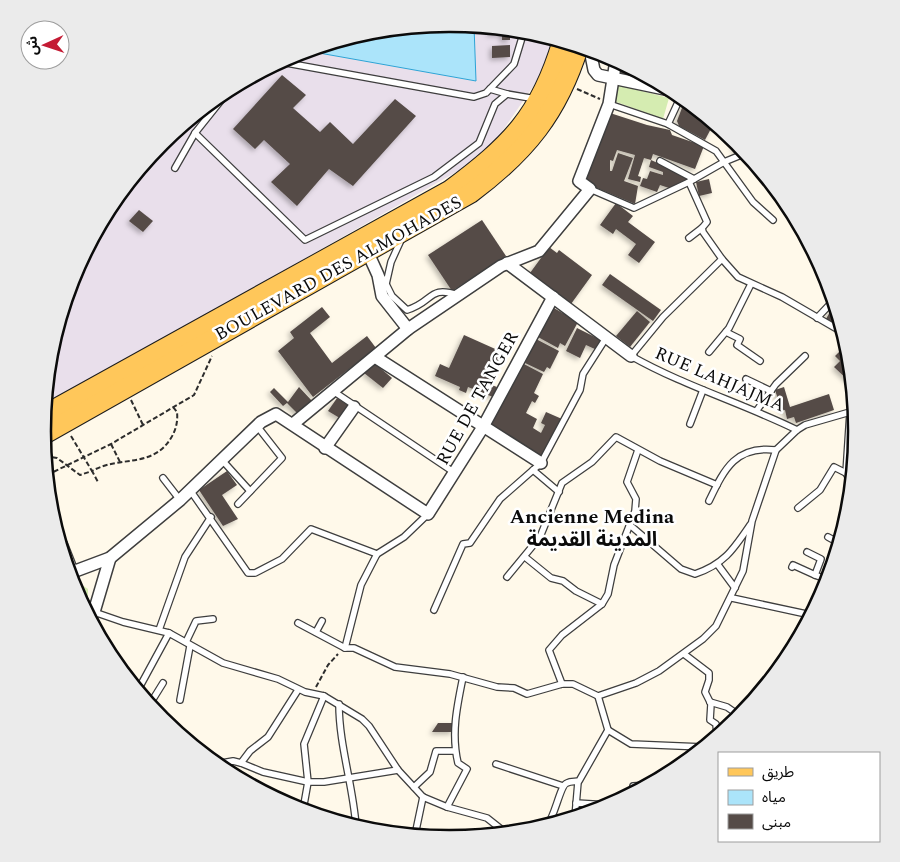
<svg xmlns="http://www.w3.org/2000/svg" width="900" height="862" viewBox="0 0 900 862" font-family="Spectral,'Noto Sans Arabic',serif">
<defs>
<filter id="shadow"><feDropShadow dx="-2.5" dy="2.5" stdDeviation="2.5" flood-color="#0004"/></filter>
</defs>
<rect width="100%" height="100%" fill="#fff9ea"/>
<polygon fill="#e9dfeb" points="474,26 530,32 552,38 545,69 486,155 45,407 51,351 74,275 112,205 162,143 224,92 294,55 308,51 475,81"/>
<g fill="#d5ecb1">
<polygon points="614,84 669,98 663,119 611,100"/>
<polygon points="79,583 88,589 88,613 73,584"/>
</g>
<polygon fill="#abe4fa" stroke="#2da3d6" points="450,24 474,26 476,81 308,51 371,32"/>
<g fill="#554b47" filter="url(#shadow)">
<polygon points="489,28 510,30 510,40 502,40 502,34 489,34"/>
<polygon points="510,45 510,57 492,58 492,46"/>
<polygon points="621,63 655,81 655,82 619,74"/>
<polygon points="282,75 306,95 293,108 320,132 330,122 353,144 395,99 416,116 353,186 329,169 297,206 271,182 290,164 264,140 255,149 233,129"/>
<polygon points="685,100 714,123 705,140 679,126 677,121"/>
<polygon points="610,113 647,125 670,130 672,135 704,146 695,169 653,154 651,160 644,158 638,176 641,177 640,182 628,179 635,155 617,150 613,161 610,160 610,171 612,171 618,153 633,158 624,181 638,186 635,204 585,183 584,179"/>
<polygon points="736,142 745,151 737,155 733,143"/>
<polygon points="651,160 671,169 688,179 669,188 660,185 657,192 640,186 643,178 647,179 650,171 663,175 663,172 649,167"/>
<polygon points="709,179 712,193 699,196 696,182"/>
<polygon points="616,203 633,216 628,222 655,242 639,263 628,255 636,244 616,229 613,234 600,225"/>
<polygon points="139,210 153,221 143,232 129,221"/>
<polygon points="482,220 506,256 452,291 428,255"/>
<polygon points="549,247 557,253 559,250 592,275 571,304 530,273"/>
<polygon points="610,274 661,310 653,321 602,285"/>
<polygon points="835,303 842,329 826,319"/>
<polygon points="322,307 330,317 310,333 332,363 367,336 376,348 313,397 278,351 294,338 290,332"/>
<polygon points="554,308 578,322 565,346 560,343 558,348 538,337"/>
<polygon points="637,311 650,322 630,347 616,336"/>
<polygon points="577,328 601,340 597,350 586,345 580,358 566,351"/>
<polygon points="464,335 502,352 489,384 497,387 493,397 468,387 466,393 459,390 460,387 435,376 440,364 449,368"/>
<polygon points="536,339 559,351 550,369 547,367 544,372 525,363"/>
<polygon points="847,344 849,352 853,385 834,367 840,361 835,356"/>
<polygon points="373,362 392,378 383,388 364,373"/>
<polygon points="522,363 543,374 534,393 539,396 535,403 532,401 526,413 537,419 533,428 541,433 545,425 541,423 546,412 562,419 543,457 489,430"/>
<polygon points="299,387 313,402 299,415 287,403 283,406 270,392 274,388 288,402"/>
<polygon points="784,387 790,407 829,394 834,410 796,423 794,417 787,419 785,410 782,411 775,390"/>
<polygon points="337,398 351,407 343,420 328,411"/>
<polygon points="227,471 237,485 222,495 238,519 223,526 199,490"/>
<polygon points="438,723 454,723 453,732 432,732"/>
</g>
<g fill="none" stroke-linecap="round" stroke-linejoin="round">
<g stroke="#3e3e3e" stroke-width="8">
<g id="lane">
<polyline points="281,62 474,97 486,93 514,64 524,31"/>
<polyline points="490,89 507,94"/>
<polyline points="609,104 668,124 716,151 753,202 773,220"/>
<polyline points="668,124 681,96"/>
<polyline points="195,133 305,240 434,177 479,143 495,104 507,94 536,99"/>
<polyline points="660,161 694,179"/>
<polyline points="175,168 195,133 231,88"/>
<polyline points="689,182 707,222 702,228 703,232 722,259 738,277 782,297 844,333"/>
<polyline points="590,189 634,208 689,182 724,162 746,153"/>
<polyline points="689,238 702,228"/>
<path d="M722,259L663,317L631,356C684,386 742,403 797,430"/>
<polyline points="381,276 386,284 391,262 401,240"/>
<path d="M386,284L392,296L407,310C434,302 428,285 458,295"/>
<polyline points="817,318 834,300"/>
<polyline points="726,332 740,339 737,345 760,361"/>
<polyline points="709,352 729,328 751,284"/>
<polyline points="746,379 771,391"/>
<polyline points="333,391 455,473"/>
<polyline points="757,410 776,384 805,356"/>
<polyline points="850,412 846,473 850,481 851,497"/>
<polyline points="690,424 703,390"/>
<polyline points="222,460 250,491"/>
<polyline points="533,470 559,492"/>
<polyline points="163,478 180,500"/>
<polyline points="190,490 248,573 255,573 282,559 311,529 377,554"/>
<path d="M709,501C724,470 735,445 776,450"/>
<polyline points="238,504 282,458 257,426"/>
<polyline points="798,508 820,490 834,467 846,473"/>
<path d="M631,526L681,569L695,574C724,564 733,550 750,525"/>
<polyline points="828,537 839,543"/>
<polyline points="64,543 75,571"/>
<polyline points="807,552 821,559 815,575 828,580"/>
<polyline points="525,557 551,578 563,581 576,591 602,604"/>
<polyline points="718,565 735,588"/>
<polyline points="792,567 793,565 815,575"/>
<polyline points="507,577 540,537 562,483 592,462 616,437 660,461 717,485"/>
<polyline points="732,598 811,615"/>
<polyline points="434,610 463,544 470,543 500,499 541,463 580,390 583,374 606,338"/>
<polyline points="94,612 123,622 169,633 223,663 278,679 305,692 324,696 362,719 369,726 398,770 423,797 447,807 487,818 506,833"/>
<polyline points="298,623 345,648 354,648 395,667 450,674 497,687 514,688 527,694 562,684 573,684 598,696 636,683 659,671 703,639 716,626 743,571 752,521 776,450 797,430 805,425 850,412 855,407"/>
<polyline points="159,630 185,557 211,517"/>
<polyline points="316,632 322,621"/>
<polyline points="186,642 196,621 213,619"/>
<polyline points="345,648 361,585 377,554 404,537 428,514"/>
<polyline points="684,654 709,673 709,680 705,692 711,704 710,720 716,724 717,736"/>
<polyline points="778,666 781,667"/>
<polyline points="562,684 549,650 562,635 602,604 608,594 614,565 635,511 636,499 627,482 638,450"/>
<polyline points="138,690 169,633"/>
<polyline points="180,700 190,646"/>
<polyline points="710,702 727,707 740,716"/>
<polyline points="150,704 163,683"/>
<path d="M339,704C339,745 353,785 356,826"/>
<polyline points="608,730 631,744 703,747"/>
<polyline points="241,763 263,772 308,782 324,782 398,770"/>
<polyline points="216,764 233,761 241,763 250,751 268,737 298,690"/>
<polyline points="496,764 563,786"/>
<polyline points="414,787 430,772 436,751 455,751"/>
<polyline points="632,793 633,786 648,785"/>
<polyline points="576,803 609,805"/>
<path d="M447,807L467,769L458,763C451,734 457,706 463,677"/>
<polyline points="303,810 308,782 304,744 324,696"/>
<polyline points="575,817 578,782"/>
<path d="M547,825C555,817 560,785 567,783C571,781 575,782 579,781L608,730L598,696"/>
<polyline points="415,835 423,797"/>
</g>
</g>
<g stroke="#3e3e3e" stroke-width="14">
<g id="street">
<polyline points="590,50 594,70 598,75 674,91"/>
<polyline points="368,253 378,275 382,296 408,329"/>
<polyline points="507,263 631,356"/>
<polyline points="375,357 541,463"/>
<polyline points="293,424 408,329 501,266 539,251 590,189 579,181 609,104 616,60"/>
<polyline points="325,448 354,407"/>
<polyline points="70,573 110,558 180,500 261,422 276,414 428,514 483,427 553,297"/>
<polyline points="90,617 94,612 110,558"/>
</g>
</g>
<g stroke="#1c1c1c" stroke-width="21">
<g id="primary">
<path d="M44,415L450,190C510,145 540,116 562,42"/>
<path d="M43,435L471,193C526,152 558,113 579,46"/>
</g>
</g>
<g stroke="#2d2d2d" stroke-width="2" stroke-dasharray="5 2.5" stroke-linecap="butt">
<polyline points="577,89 600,99"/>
<polyline points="131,400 143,425"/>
<path d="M71,436L92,471C120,455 152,469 171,438C176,430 178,421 177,412L173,407"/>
<polyline points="111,444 120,462"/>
<polyline points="45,456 57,458 80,475 92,471 98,482"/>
<polyline points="47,475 111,444 194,395 212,356"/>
<polyline points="316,687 328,665 338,654"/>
</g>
<use href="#lane" stroke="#fff" stroke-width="5.5"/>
<use href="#street" stroke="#fff" stroke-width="11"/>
<use href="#primary" stroke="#ffc75a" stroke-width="19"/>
</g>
<g text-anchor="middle" stroke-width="5" stroke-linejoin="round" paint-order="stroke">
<g font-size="18" fill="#0b0b0b" stroke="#fff">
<text transform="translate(338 268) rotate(-29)" y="6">BOULEVARD DES ALMOHADES</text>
<text transform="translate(720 379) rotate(23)" y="6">RUE LAHJAJMA</text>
<text transform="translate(477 398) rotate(-61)" y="6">RUE DE TANGER</text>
</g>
<g font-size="20" font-weight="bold" fill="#0b0b0b" stroke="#fff">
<text x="592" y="523">Ancienne Medina<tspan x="592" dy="23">المدينة القديمة</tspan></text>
</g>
</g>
<path d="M0 0H900V862H0ZM449 32H450A398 398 0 0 1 848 430V432A398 398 0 0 1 450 830H449A398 398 0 0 1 51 432V430A398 398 0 0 1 449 32Z" fill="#ebebeb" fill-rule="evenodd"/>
<path fill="none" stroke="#0b0b0b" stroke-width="2.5" d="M449 32H450A398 398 0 0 1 848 430V432A398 398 0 0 1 450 830H449A398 398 0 0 1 51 432V430A398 398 0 0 1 449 32Z"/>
<rect x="718" y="752" width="162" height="90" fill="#ffffff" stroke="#9d9d9d"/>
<rect x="728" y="768" width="25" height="8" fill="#ffc75a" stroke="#9d9d9d"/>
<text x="762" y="777" font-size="15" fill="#0b0b0b">طريق</text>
<rect x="728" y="790" width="25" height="15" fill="#abe4fa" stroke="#9d9d9d"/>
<text x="762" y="802" font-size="15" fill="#0b0b0b">مياه</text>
<rect x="728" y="814" width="25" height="15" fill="#554b47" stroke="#9d9d9d"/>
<text x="762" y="827" font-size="15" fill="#0b0b0b">مبنى</text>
<g transform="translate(45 45) rotate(267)"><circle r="24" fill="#ffffff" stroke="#9d9d9d"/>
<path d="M0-4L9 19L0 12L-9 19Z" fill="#c41b34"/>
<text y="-8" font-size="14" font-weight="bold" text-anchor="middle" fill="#0b0b0b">ش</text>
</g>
</svg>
